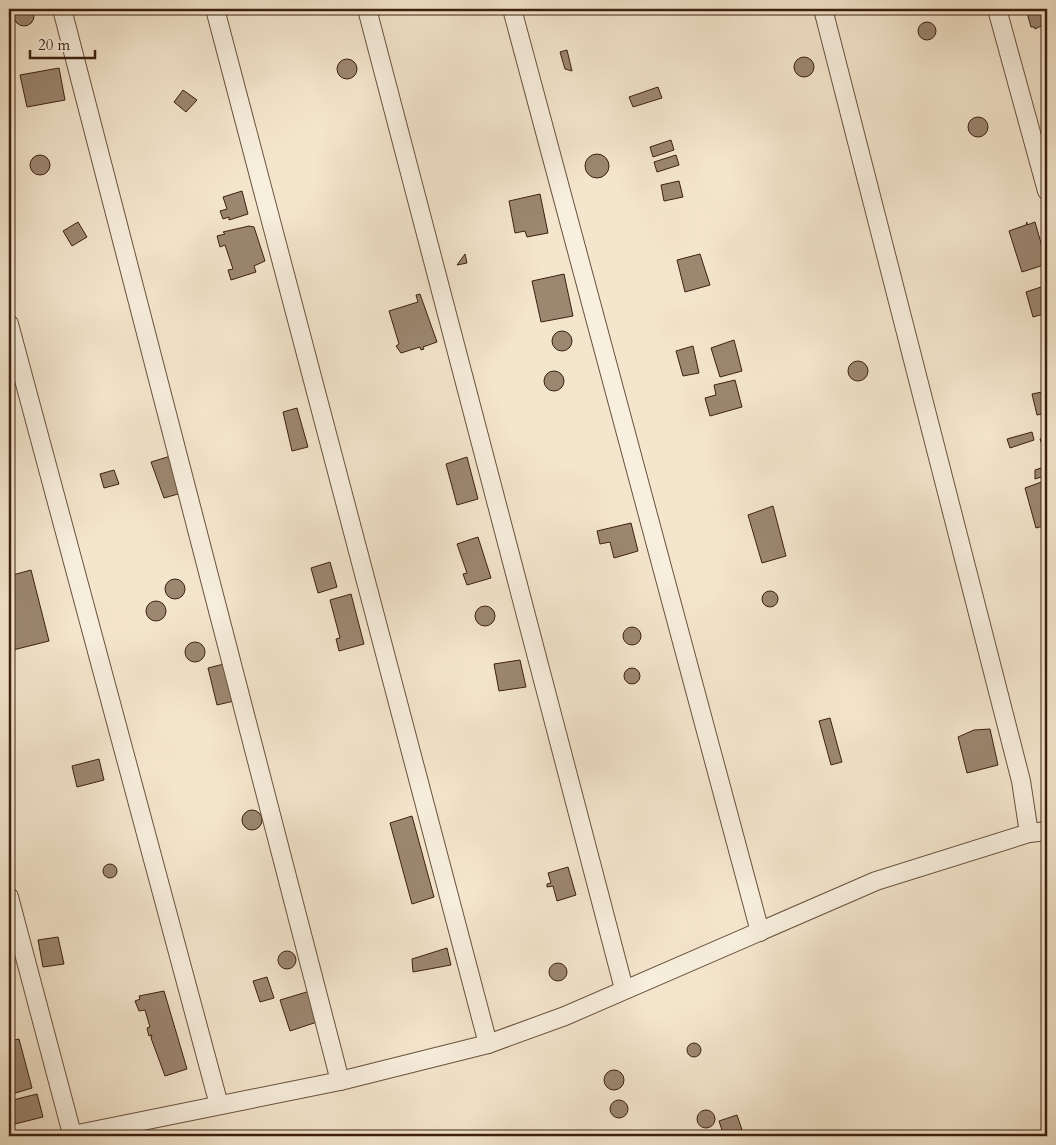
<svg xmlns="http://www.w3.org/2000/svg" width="1056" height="1145" viewBox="0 0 1056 1145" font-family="Cardo,serif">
<rect width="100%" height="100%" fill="#f4e6cd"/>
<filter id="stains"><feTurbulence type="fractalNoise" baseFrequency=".004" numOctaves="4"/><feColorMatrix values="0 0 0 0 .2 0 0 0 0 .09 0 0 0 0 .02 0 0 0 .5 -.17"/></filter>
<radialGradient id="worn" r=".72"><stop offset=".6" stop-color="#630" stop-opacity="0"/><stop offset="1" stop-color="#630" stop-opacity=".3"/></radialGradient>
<g fill="#9c8771" stroke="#3c200e">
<circle cx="24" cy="16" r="10"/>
<polygon points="1026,9 1042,9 1047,23 1035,29 1034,27 1031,27"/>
<circle cx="927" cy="31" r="9"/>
<polygon points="567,50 572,71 565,69 560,52"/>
<circle cx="804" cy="67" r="10"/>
<circle cx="347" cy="69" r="10"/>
<polygon points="59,68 65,100 27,107 20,75"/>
<polygon points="658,87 662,98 633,107 629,97"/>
<polygon points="183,90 197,100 186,112 174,102"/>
<circle cx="978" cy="127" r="10"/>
<polygon points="671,140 674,150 653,157 650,147"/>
<circle cx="597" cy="166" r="12"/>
<polygon points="676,155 679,165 657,172 654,162"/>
<circle cx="40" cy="165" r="10"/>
<polygon points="679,181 683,197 664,201 661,185"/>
<polygon points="242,191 248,214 229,220 229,217 223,219 220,211 227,209 223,197"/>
<polygon points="540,194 548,233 527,237 525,231 515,233 509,201"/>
<polygon points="78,222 87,237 72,246 63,231"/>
<polygon points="1027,222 1027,225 1035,222 1047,264 1022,272 1009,231 1026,225"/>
<polygon points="249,226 254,227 265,261 254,266 256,272 231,280 228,270 233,269 225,245 220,247 217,236 225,234 223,232"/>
<polygon points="465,254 467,263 457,265"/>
<polygon points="700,254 710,285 685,292 677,260"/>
<polygon points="564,274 573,316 541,322 532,281"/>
<polygon points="1047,285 1047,313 1033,317 1026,292"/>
<polygon points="420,294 437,342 423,347 424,349 421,350 420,347 401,353 396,346 399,344 389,311 418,302 416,295"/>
<circle cx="562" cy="341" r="10"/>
<polygon points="734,340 742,371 720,377 711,348"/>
<polygon points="693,346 699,373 683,376 676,351"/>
<circle cx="858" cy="371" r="10"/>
<circle cx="554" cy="381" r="10"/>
<polygon points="735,380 742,407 710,416 705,398 716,395 714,385"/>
<polygon points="1047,391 1047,413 1037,415 1032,394"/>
<polygon points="297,408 308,447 292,451 283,412"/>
<polygon points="1032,432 1034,440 1010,448 1007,439"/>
<polygon points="1047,435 1047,460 1040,439"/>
<polygon points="174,455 185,492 164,498 151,462"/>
<polygon points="467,457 478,499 457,505 446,464"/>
<polygon points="1047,466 1047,475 1035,479 1035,470"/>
<polygon points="114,470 119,484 104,488 100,474"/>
<polygon points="1047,480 1047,525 1036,528 1025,488"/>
<polygon points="773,506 786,556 762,563 748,515"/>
<polygon points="631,523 638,551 614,558 610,542 600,544 597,531"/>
<polygon points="478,537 491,578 467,585 463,574 467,573 457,544"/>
<polygon points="330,562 337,587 318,593 311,568"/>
<polygon points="31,570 49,641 13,650 9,632 9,576"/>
<circle cx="175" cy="589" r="10"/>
<circle cx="770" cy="599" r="8"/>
<polygon points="351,594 364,644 339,651 336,639 340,638 330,600"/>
<circle cx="156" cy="611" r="10"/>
<circle cx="485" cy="616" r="10"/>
<circle cx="632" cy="636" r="9"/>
<circle cx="195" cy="652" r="10"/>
<polygon points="520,660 526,687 499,691 494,664"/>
<polygon points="224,664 234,701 217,705 208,668"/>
<circle cx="632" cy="676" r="8"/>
<polygon points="830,718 842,762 831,765 819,721"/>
<polygon points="990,729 998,765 967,773 958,737 974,730"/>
<polygon points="13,735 14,738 11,741 14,750 9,752 9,756 9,736"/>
<polygon points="99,759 104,780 77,787 72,766"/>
<circle cx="252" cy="820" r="10"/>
<polygon points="412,816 434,897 412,904 390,823"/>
<circle cx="110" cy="871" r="7"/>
<polygon points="568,867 576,895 557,901 553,886 547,887 547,884 551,883 548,873"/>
<polygon points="58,937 64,964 43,967 38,940"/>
<polygon points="447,948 451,965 413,972 412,959"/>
<circle cx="287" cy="960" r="9"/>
<circle cx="558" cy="972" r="9"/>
<polygon points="267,977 274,998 260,1002 253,981"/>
<polygon points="164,991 187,1069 165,1076 151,1038 152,1035 149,1036 147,1028 150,1027 145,1010 139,1011 135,1001 140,999 139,996"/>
<polygon points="310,991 320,1021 290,1031 280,1000"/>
<polygon points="19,1039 32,1088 9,1095 9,1041"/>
<circle cx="694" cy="1050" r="7"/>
<circle cx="614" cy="1080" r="10"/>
<polygon points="37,1094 43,1117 15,1124 9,1101"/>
<circle cx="619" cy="1109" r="9"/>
<circle cx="706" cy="1119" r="9"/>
<polygon points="737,1115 744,1136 724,1136 719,1121"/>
</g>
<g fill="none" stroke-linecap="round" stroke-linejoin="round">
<g stroke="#6a523e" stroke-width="20">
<g id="minor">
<polyline points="62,9 340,1081"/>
<polyline points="215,9 488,1044"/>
<polyline points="367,9 624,989"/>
<polyline points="512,9 760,932"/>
<polyline points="823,9 1021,781 1029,833"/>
<polyline points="997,9 1047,191"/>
<polyline points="9,324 219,1105"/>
<polyline points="9,897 72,1134"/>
<polyline points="68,1136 340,1081 488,1044 565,1016 876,881 1029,833 1047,831"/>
</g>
</g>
<use href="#minor" stroke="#f8efde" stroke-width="18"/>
</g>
<rect width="1056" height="1145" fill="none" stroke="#f4e6cd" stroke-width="30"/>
<rect x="10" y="10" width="1036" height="1125" fill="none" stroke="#3c200e" stroke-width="2.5"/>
<rect x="15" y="15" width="1026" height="1115" fill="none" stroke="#3c200e"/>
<path d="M30 50v8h65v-8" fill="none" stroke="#3c200e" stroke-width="2.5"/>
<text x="38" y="50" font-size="15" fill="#3c200e" stroke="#f8efde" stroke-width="4" paint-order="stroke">20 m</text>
<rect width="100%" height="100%" filter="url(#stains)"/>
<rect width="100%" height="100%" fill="url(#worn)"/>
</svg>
